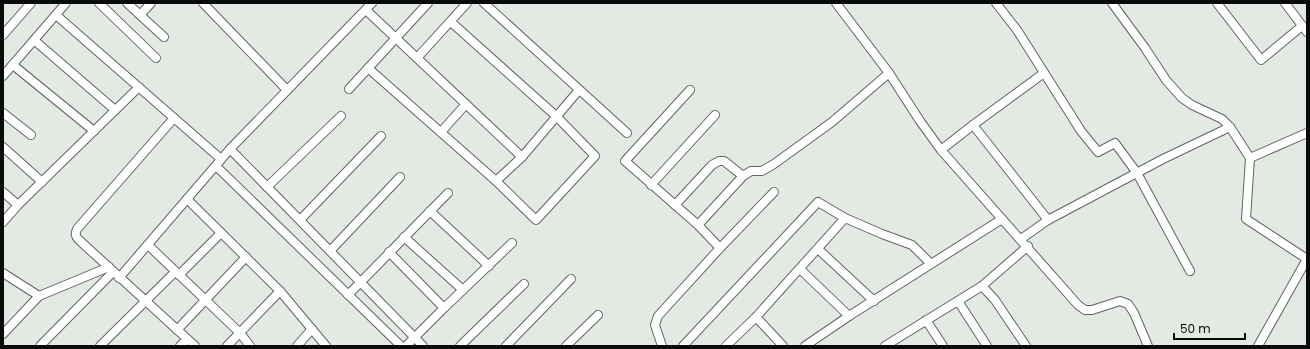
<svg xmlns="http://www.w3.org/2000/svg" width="1310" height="349" viewBox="0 0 1310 349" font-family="Poppins,sans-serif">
<rect width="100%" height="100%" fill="#e3e9e3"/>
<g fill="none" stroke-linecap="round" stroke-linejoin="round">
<g stroke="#606560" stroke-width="10">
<g id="street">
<polyline points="99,3 156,58"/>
<polyline points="127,3 164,37"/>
<polyline points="203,3 287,90"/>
<polyline points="484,3 627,133"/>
<polyline points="836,3 889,73 920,121 941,150 1078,305 1085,310 1092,310 1120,301 1128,304 1134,313 1148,346"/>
<polyline points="996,3 1017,30 1081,131 1098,152 1115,143 1137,173 1190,271"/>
<polyline points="1112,3 1145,48 1166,80 1182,98 1192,105 1222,119 1230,127 1250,158 1246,219 1307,259"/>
<polyline points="1217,3 1261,60 1302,26"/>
<polyline points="1285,3 1307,32"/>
<polyline points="366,10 522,157"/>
<polyline points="56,15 221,159"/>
<polyline points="140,15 151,3"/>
<polyline points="3,35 31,3"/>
<polyline points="34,40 115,110"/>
<polyline points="417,58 467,3"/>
<polyline points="13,65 94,131"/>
<polyline points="368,68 496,181 536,220 595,156 556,116 451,22"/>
<polyline points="3,76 66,3"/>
<polyline points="349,89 428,3"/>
<polyline points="690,90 625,161 698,225 720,248"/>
<polyline points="3,113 31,135"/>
<path d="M174,118L77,229C75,234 75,236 79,240L195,346"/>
<polyline points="973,125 1048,220"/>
<polyline points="441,132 466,104"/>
<polyline points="3,147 42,182"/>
<polyline points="230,149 423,346"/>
<polyline points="941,150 973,125 1044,73"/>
<polyline points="1250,158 1307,133"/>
<polyline points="216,166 401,346"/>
<polyline points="496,181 522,157 579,90"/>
<polyline points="651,185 715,115"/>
<polyline points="267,187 341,116"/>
<polyline points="3,192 18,205"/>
<polyline points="187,199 280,291 326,346"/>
<polyline points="675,205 712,165 719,161 724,161 743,176"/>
<polyline points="430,211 489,266"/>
<polyline points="300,220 381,136"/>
<polyline points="3,222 18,205 139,87"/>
<polyline points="698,225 743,176 751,171 762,171 774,164 832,122 889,73"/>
<polyline points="404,237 463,290"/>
<polyline points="1021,239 1048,220 1163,159 1230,127"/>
<polyline points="148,245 240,333 250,346"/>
<polyline points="818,249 874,301"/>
<polyline points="330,251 400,177"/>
<polyline points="389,252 444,308"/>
<polyline points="800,269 849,316"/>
<polyline points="3,273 39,296"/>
<polyline points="179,275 221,233"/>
<polyline points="119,278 230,149 372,3"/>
<polyline points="982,286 1028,246"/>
<polyline points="348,295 448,193"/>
<polyline points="958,301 987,346"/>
<polyline points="756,317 783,346"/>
<polyline points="926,320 943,346"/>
<polyline points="177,330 246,257"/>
<polyline points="3,334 39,296 109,267"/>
<polyline points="40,346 113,272"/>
<polyline points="100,346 175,272"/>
<polyline points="180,346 187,339"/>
<polyline points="227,346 280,291"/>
<polyline points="297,346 312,329"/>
<polyline points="406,346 444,308 512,243"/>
<polyline points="460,346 524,284"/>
<polyline points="506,346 571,279"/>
<polyline points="566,346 598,315"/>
<polyline points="662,346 655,325 658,316 720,248 774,192"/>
<polyline points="683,346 818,202 845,218 882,234 912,245 931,264"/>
<polyline points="726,346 756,317 845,218"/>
<polyline points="805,346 849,316 1002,219"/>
<polyline points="885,346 982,286 995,300 1026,346"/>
<polyline points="1258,346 1307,259"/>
</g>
</g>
<use href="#street" stroke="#fff" stroke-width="8"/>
</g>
<rect width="1310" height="349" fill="none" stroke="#0a0c0b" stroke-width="8"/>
<path d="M1174 333v6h71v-6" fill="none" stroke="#0a0c0b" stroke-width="2"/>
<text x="1180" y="333" font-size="12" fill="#0a0c0b" stroke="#e3e9e3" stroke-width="3" paint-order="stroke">50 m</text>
</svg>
